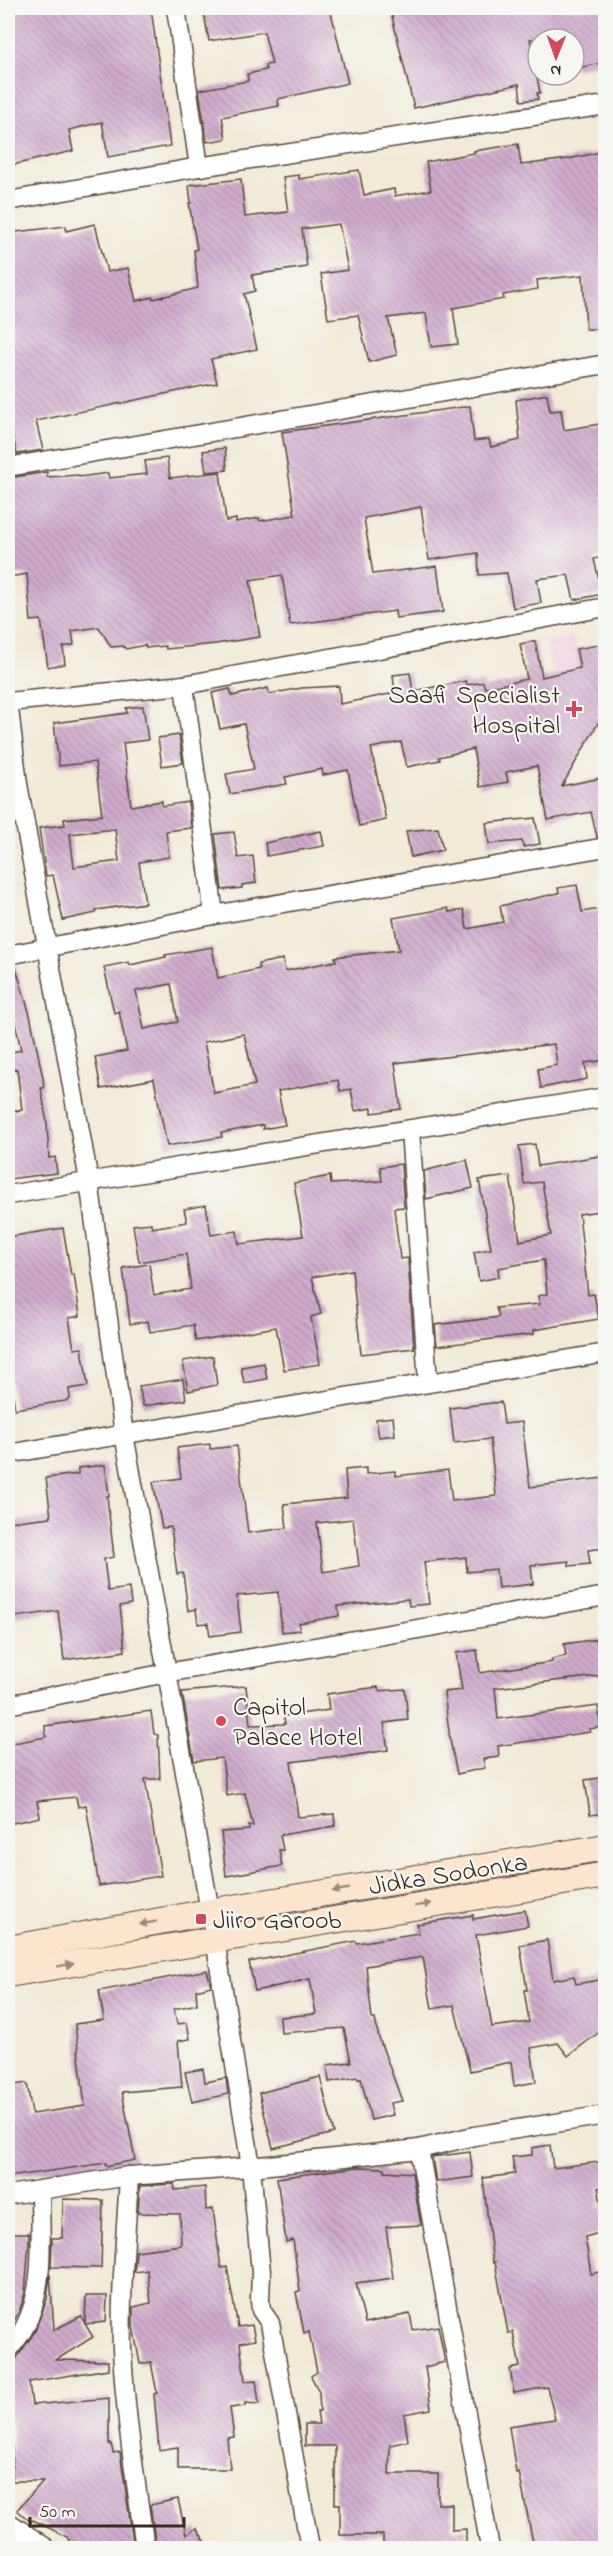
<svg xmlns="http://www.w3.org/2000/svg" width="613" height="2556" viewBox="0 0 613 2556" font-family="'Indie Flower',sans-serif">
<defs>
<pattern id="building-back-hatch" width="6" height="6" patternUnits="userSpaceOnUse" patternTransform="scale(1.5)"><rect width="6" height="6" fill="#d0abcd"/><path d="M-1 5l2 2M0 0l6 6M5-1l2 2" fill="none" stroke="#aa8ba6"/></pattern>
</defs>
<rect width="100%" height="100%" fill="#f6f6f2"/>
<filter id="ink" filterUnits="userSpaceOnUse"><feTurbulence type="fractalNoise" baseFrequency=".0167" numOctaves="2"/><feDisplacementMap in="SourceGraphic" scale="12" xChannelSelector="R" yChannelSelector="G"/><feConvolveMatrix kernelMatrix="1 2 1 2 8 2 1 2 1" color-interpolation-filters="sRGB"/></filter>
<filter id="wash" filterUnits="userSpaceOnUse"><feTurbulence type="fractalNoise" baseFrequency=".008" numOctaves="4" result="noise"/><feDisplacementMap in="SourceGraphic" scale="24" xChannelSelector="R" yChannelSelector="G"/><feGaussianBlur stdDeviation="1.35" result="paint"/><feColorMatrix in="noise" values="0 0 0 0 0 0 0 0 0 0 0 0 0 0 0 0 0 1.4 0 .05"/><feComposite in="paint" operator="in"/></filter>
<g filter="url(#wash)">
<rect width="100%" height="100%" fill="#f1ead7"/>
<polygon fill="#f3cfdf" points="574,636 592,732 564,738 555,674 552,672 546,642"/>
<g id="blocks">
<g fill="url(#building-back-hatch)" fill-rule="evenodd">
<polygon points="8,8 128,8 129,11 151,8 170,146 108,157 102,122 69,130 73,151 8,166 8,117 11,116 8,101"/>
<polygon points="203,8 330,8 348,83 278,99 279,106 222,117 226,139 207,142 199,90 248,81 247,74 266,70 265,65 272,64 264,32 209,41"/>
<polygon points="390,8 606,8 606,62 574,69 574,39 530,39 540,93 537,93 538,99 521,101 519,84 414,108"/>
<polygon points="518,144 521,165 568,159 606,151 606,329 586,329 583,275 537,280 538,289 503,295 504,299 453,308 458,344 431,347 426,313 388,318 397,355 369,362 358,315 328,319 321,274 348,270 339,224 302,229 307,267 252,275 255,291 244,294 257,349 211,359 217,383 36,421 43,450 17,454 8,418 8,285 10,285 8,268 8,233 66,226 66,231 95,224 107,272 128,268 136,301 153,297 153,299 198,288 194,250 197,249 189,203 191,203 189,185 241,179 245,217 288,212 283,177 299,175 299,179 359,170 364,195 394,189 395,196 431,190 426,162 474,153 474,151"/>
<polygon points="547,394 550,411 561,410 564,430 606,423 606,556 594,559 602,594 574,600 568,575 537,579 541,603 513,608 507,573 479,575 478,553 429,560 421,507 364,518 373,574 437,566 443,612 396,618 395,611 290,625 282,575 250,580 260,637 215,644 166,649 165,646 146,648 145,645 126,649 123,646 111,647 99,627 72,631 74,645 63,647 65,664 48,667 41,620 31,621 27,574 8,577 8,478 47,472 47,477 79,475 79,477 108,473 109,478 147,474 145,461 167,458 170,478 220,472 226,521 236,519 236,522 259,518 260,521 295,515 282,432 470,406 474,441 489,439 491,447 520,440 516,400"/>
<polygon points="225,448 227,470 206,472 203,451"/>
<polygon points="535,641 542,677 580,668 576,649 603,644 606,657 606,709 562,786 606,777 606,836 597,837 591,812 548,820 537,766 506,772 508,782 480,787 473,749 439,757 440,760 407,767 401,742 371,748 386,820 359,826 348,770 323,775 322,769 285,777 287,784 230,794 226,774 254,769 244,724 220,729 212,693 230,689 232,696 268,688 269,694 302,688 339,686 340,704 395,693 393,675 410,673 413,691 466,681 467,685 483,682 485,688 527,679 520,644"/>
<path d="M143,706L148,740L123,743L131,806L162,801V806L188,802L191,828L166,831L169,857L139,862L145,903L96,910V913L63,920L53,875L46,876L39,828L65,825L64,819L102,815L95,762L59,766L54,723L127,713L126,708ZM115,829L119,861L74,867L70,834Z"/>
<polygon points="179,735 183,763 162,766 158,738"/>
<polygon points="535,818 540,844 524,847 522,841 489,844 486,823"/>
<polygon points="438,828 443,850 411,857 406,831"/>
<polygon points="321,831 324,846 267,856 265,843"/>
<polygon points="234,832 238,858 253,856 256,883 242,885 242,888 222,890 215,834"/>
<path d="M577,885L582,912L606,908V1060L585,1063L587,1079L541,1088L538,1069L557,1065L554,1044L395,1063L401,1109L372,1113V1108L355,1111L351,1089L340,1091L338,1080L278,1091L285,1125L263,1129V1125L221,1133L222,1137L167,1146L154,1079L101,1089L95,1057L127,1051L119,1011L114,1013L104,967L129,962L130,965L166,957L165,955L212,947L218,978L259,969L258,964L283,959L285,971L336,961L335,957L399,950L393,918L448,908L449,912L464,910L467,929L503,922L500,906L559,893L558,888ZM171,984L178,1022L144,1029L136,991ZM244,1034L255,1085L214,1093L204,1042Z"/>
<polygon points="15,965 30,1015 43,1078 44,1088 41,1088 47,1123 49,1158 55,1157 57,1173 8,1179 8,1112 22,1110 17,1069 8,1071 8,1053 21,1050 13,1013 8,1015 8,966"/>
<polygon points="535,1144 538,1166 606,1155 606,1210 579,1214 588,1295 594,1294 599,1319 534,1330 534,1334 437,1346 435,1325 499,1317 496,1308 540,1304 538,1296 547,1294 544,1260 498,1268 499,1277 479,1281 474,1252 491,1249 479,1180 510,1176 520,1241 551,1235 542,1182 524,1184 519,1146"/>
<polygon points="467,1160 473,1188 426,1199 424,1171"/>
<polygon points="401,1164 404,1207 394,1208 400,1259 408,1258 414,1348 361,1354 352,1270 312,1277 321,1314 311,1317 320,1364 284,1370 276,1327 196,1341 193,1325 150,1332 148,1321 130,1324 123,1268 149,1264 154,1295 191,1289 186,1254 139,1262 133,1225 151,1223 152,1228 187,1222 184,1209 206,1205 211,1235 237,1231 239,1244 303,1236 294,1183 330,1176 331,1184 382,1181 380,1167"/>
<polygon points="63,1228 71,1275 74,1274 80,1316 69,1318 74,1349 82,1348 88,1386 69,1389 70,1399 65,1401 15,1409 10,1380 8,1380 8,1237"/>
<polygon points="213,1356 217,1385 188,1391 183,1361"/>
<polygon points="264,1363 267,1379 244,1383 241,1367"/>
<polygon points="183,1379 186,1400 143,1406 139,1386"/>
<path d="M501,1402L504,1424L522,1422L530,1487L603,1478L606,1508H601L605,1548L588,1550L590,1564L569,1566V1561L531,1565L533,1584L498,1588L496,1569L467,1572L466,1557L424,1562L429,1604L409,1606L408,1599L338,1606L339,1616L299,1623L300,1630L282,1632L278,1592L237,1596L241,1632L210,1636L208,1623L198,1624L196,1609L188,1611L183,1573L177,1574L171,1527L162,1528L153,1482L181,1478L177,1448L210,1444V1449L237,1446L248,1533L287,1528L284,1504L347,1498L345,1470L366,1468V1474L395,1471L396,1476L448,1470L452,1501L496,1496L490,1439L454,1443L450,1408ZM353,1519L359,1566L323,1572L317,1523Z"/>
<polygon points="393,1417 395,1435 379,1437 376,1419"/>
<polygon points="105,1465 109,1496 107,1496 114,1557 104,1559 108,1591 129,1588 131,1604 120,1606 125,1651 64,1660 58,1611 8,1618 8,1522 51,1517 46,1478 78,1474 78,1468"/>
<polygon points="606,1638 606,1675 495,1688 498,1719 598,1706 601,1727 589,1729 590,1732 498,1746 499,1757 483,1759 485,1768 457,1774 450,1740 444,1692 462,1690 456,1653 477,1650 480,1673 552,1662 552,1659 566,1656 564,1644"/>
<polygon points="246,1686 250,1725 285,1724 284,1716 329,1710 327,1694 378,1687 379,1691 405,1689 408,1720 384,1723 388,1750 337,1758 337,1756 291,1762 298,1817 334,1814 335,1826 280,1835 283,1850 279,1850 282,1866 226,1876 221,1832 249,1830 249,1826 253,1826 245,1793 227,1796 222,1758 194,1761 182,1692"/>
<polygon points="151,1711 154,1734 158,1735 160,1779 145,1779 161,1876 99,1886 86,1805 78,1807 76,1797 37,1801 40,1817 8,1824 8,1744 46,1737 45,1726"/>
<polygon points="606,1777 606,1813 590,1815 585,1780"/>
<polygon points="525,1910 528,1926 476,1935 492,2027 529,2022 524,1990 527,1990 520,1945 547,1940 553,1980 574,1976 576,1984 606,1979 606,2027 568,2056 558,2043 531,2048 536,2082 514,2086 511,2062 470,2071 454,2005 432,2009 423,1957 366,1966 372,2019 375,2019 379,2038 402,2101 390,2103 393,2115 371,2120 361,2078 358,2079 357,2077 329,2082 327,2065 351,2062 344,2028 281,2033 280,2017 316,2014 310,1979 255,1991 249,1962 356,1941 357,1943 419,1933 417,1924 473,1915 473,1919"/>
<polygon points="207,1970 211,1986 196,1990 197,2004 174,2009 177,2024 187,2023 190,2039 178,2041 182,2087 122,2092 135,2160 106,2166 106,2163 8,2177 8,2086 27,2083 32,2114 85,2106 75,2024 104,2020 99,1991"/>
<polygon points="203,2069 205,2082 226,2078 228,2094 192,2102 185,2072"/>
<polygon points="320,2077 334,2133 273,2148 259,2093"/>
<polygon points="550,2145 553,2168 606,2161 606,2187 598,2188 606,2231 585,2237 591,2274 606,2270 606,2548 534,2548 519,2472 516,2473 509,2426 555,2419 547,2387 514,2393 510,2369 520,2367 513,2332 508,2333 495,2262 493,2263 483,2178 515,2174 512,2157 532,2155 532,2148"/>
<polygon points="470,2152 473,2177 436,2182 432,2157"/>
<polygon points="358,2167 385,2168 385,2171 412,2173 421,2225 386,2227 393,2278 356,2283 365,2323 410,2314 413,2330 438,2326 445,2362 425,2367 431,2409 404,2414 408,2441 390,2445 389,2474 438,2474 438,2504 452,2504 452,2530 466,2529 466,2548 383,2548 383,2535 340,2535 340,2504 335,2504 335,2446 305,2446 305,2424 319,2424 317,2412 320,2412 319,2392 311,2376 317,2372 309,2332 304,2333 296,2292 300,2291 293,2240 286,2242 277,2178"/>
<polygon points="174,2184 175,2190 205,2187 206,2210 213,2209 221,2268 227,2267 238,2327 252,2325 255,2340 240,2343 245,2381 256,2380 259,2404 245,2403 245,2406 230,2408 234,2437 227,2438 230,2469 178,2469 178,2447 159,2450 154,2394 157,2393 151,2362 140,2364 133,2326 133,2307 151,2303 147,2270 134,2272 136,2251 181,2245 180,2214 138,2213 140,2186"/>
<polygon points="63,2199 103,2200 101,2268 51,2267 52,2238 62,2238"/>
<polygon points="8,2233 29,2233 29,2243 25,2293 20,2309 8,2333"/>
<polygon points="50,2274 54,2330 81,2316 85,2323 86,2296 107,2296 106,2322 85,2324 93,2337 56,2360 108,2361 108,2369 29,2382 32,2405 109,2398 109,2444 111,2443 113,2453 120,2452 134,2548 74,2548 67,2537 33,2520 31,2522 17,2510 43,2481 12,2481 12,2418 8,2423 8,2362 17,2358 34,2333 47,2299"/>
<polygon points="178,2499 186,2535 196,2528 210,2548 156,2548 150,2505"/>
</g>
</g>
</g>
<g filter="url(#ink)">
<use href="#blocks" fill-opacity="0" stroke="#56473a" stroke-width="1.5"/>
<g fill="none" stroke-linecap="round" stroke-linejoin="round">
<g stroke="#56473a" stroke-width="21">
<g id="minor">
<polyline points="176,8 199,167"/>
<polyline points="8,201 199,167 606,105"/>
<polyline points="8,467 606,364"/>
<polyline points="184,685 214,915"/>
<polyline points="8,701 18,784 89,1181 124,1434 215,1939 251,2167 261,2272 260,2300 261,2310 270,2323 310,2548"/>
<polyline points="8,702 184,685 606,607"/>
<polyline points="8,955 214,915 606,847"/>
<polyline points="410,1130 428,1382"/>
<polyline points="8,1195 606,1097"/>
<polyline points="8,1454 606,1353"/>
<polyline points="8,1705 166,1673 606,1596"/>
<polyline points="419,2149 490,2548"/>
<path d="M129,2176C126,2234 120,2292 122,2349C125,2416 136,2482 145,2548"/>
<polyline points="8,2195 129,2176 251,2167 419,2149 474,2136 606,2115"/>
<path d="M8,2351C13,2344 20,2336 24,2328C46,2288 40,2235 40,2190"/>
<polyline points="8,2522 46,2548"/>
</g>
</g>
<g stroke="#56473a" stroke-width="28">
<g id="secondary">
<polyline points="8,1949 209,1912 606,1847"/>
<polyline points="8,1974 606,1875"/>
</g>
</g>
<use href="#minor" stroke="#fff" stroke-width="18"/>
<use href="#secondary" stroke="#fce5cf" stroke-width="26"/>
</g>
<defs><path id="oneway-solid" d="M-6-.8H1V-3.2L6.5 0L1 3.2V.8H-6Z" transform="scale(1.5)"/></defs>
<g fill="#9c8876">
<use href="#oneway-solid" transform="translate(341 1890) rotate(171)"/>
<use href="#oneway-solid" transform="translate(423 1905) rotate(-9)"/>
<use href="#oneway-solid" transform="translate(148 1923) rotate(170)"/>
<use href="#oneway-solid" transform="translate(65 1965) rotate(-10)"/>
</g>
</g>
<g fill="#d1495b" stroke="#f6f6f2" stroke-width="2">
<path d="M571 700h6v6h6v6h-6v6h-6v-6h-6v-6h6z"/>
<circle cx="221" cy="1721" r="6"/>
<rect x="195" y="1913" width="12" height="12" rx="3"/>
</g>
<g text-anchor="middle" stroke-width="4.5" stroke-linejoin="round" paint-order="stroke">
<g font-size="26" fill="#3b2a1e" stroke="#f6f6f2" text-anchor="start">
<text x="560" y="703" text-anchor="end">Saafi Specialist<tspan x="560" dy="30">Hospital</tspan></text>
<text x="233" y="1715">Capitol<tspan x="233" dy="30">Palace Hotel</tspan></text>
<text x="213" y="1928">Jiiro Garoob</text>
</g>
<g font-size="26" fill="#3b2a1e" stroke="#f6f6f2">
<text transform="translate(448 1873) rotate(-9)" y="9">Jidka Sodonka</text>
</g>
</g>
<rect width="613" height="2556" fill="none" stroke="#f6f6f2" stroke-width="30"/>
<g transform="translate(556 57) rotate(181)"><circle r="28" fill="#f6f6f2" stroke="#aba49d" stroke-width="1.5"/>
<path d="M0-4.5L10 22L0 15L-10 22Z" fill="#d1495b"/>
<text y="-9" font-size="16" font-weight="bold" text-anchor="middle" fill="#3b2a1e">N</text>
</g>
<path d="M30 2517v9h154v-9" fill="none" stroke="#3b2a1e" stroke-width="3"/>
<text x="39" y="2517" font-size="18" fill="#3b2a1e" stroke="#f6f6f2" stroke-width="4.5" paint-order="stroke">50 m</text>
</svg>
